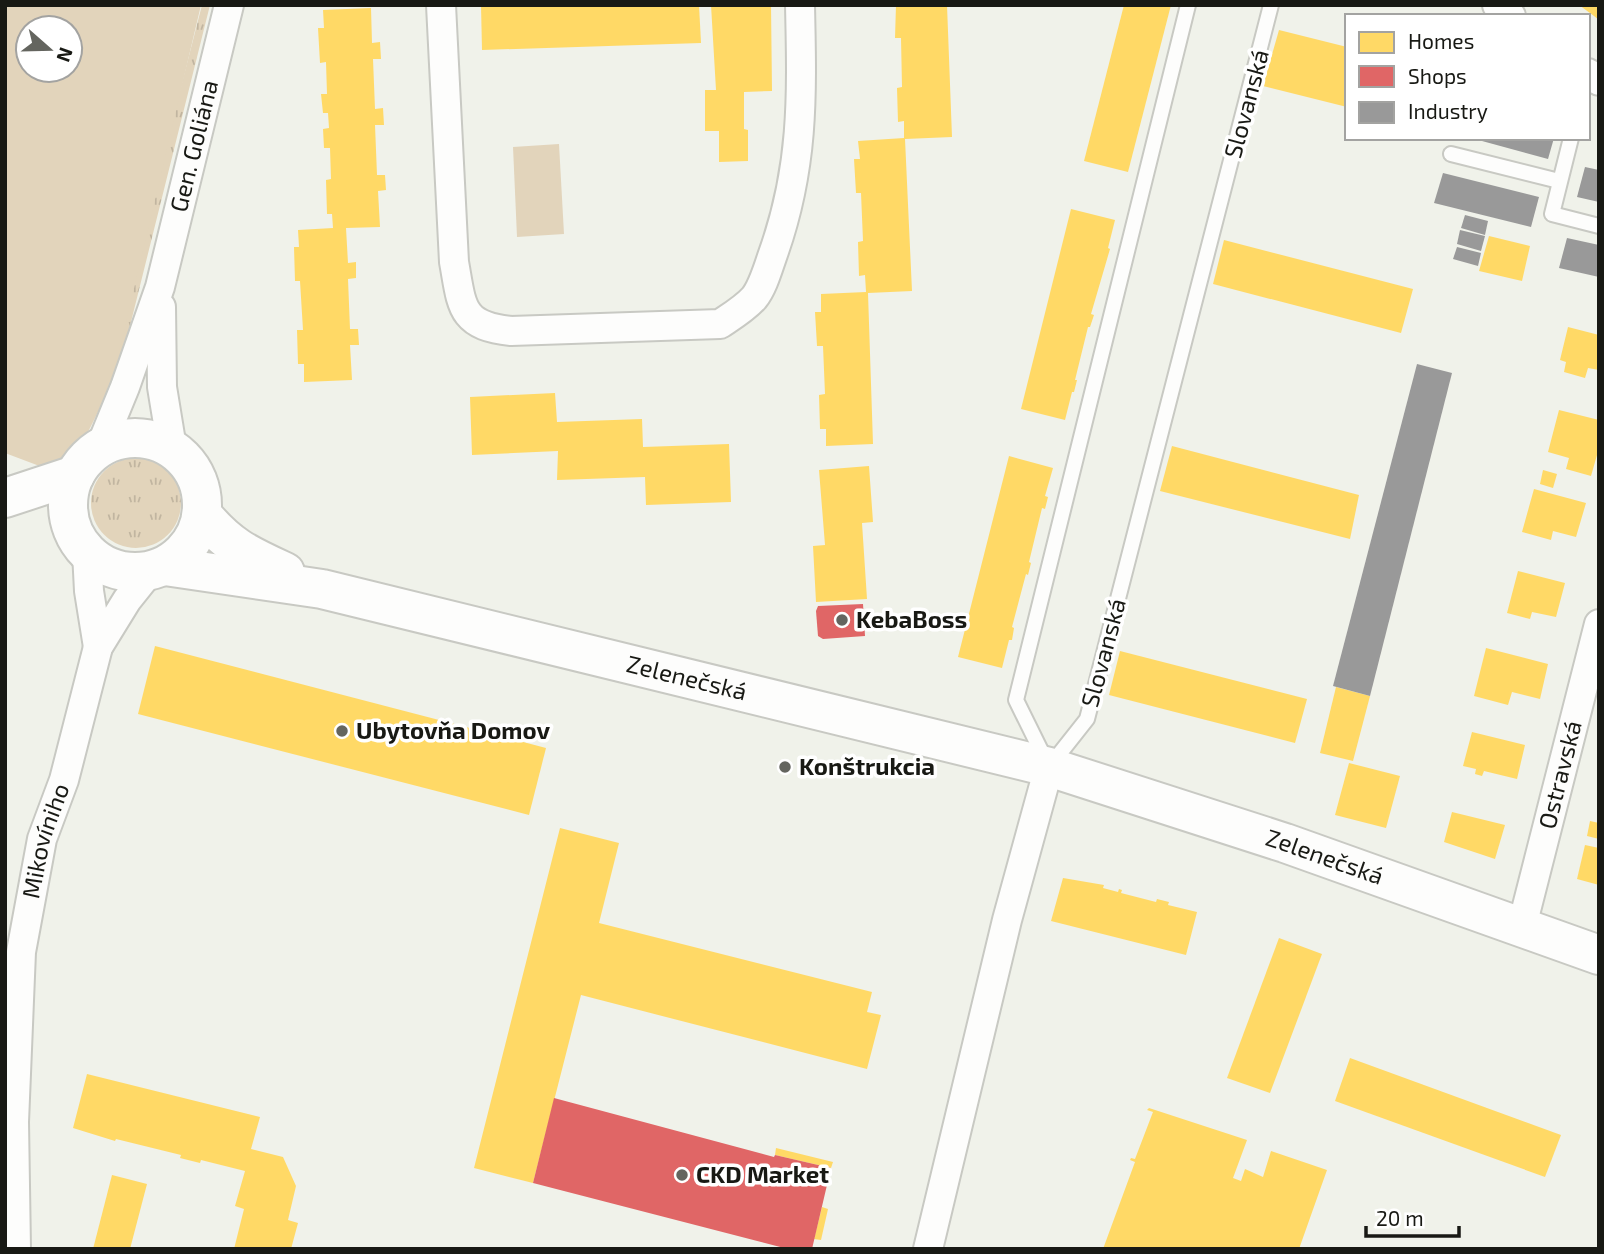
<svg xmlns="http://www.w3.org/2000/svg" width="1604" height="1254" viewBox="0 0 1604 1254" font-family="'Exo 2',sans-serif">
<defs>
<pattern id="grass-tufts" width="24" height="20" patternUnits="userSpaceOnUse" patternTransform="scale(1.75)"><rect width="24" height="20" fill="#e2d4bb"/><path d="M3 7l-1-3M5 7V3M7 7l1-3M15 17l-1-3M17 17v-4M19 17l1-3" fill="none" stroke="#c1b5a0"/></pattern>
</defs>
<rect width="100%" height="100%" fill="#f0f2ea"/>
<g fill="url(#grass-tufts)">
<polygon points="202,5 210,5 117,378 92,374 139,251"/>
<circle cx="136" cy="503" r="45"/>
</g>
<g fill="#e2d4bb" fill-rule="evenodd">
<path d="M5,5H201L111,386L66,476L5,453ZM28,28H70V70H28Z"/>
<polygon points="559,144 564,234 517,237 513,147"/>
</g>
<g fill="#ffd966">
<polygon points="481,5 699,5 701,43 482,50"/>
<polygon points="711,5 771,5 772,91 744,92 744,129 748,130 748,161 719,162 719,131 705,131 705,90 716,90"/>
<polygon points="896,5 947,5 952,137 905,139 912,291 868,293 873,444 826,446 826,429 820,429 819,395 825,394 823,346 817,346 815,312 821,312 821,294 866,292 865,275 859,276 858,242 863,241 861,193 856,193 854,159 860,159 858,141 904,138 904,121 898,122 897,88 902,87 901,38 895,38"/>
<polygon points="1124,5 1171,5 1128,172 1084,161"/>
<polygon points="1579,5 1599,5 1599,20 1594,16"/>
<polygon points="371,8 372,43 380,42 381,59 373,59 375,109 383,108 384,125 375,125 377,175 385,175 386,190 378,191 380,227 346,228 348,263 356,262 356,278 348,279 350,329 358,329 359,345 350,345 352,380 304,382 304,364 298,364 297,330 303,330 300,281 295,281 294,247 299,247 298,230 333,228 332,214 327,214 326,180 331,179 330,148 324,148 323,129 329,128 328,113 323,113 321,94 327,94 326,62 320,63 318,28 324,28 323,10"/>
<polygon points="1279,30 1347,47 1347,107 1263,86"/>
<polygon points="1071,209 1115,220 1108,248 1110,249 1091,314 1094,315 1090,327 1088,327 1075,380 1077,380 1074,392 1072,392 1065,420 1021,409"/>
<polygon points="1489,236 1530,246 1522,281 1479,271"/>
<polygon points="1224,240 1413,289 1401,333 1213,284"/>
<polygon points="1568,327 1599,335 1599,370 1588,368 1585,378 1564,372 1566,362 1560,360"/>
<polygon points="555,393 557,422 642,419 643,447 729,444 731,502 646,505 645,477 557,480 558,451 472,455 470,397"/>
<polygon points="1559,410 1599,420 1599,448 1591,476 1566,469 1569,458 1548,452"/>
<polygon points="1172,446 1359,495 1350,539 1160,491"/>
<polygon points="1009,456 1053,468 1045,496 1048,497 1045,509 1042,508 1029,562 1031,563 1028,575 1026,574 1012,627 1014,628 1012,640 1009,640 1002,668 958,657"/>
<polygon points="869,466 873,522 862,523 867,599 816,602 813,546 825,545 819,470"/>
<polygon points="1543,470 1557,474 1553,488 1540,484"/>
<polygon points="1534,489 1586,503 1576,537 1553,531 1551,540 1522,532"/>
<polygon points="1518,571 1565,583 1556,617 1532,612 1530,619 1507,613"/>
<polygon points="155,646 546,748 529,815 138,714"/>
<polygon points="1486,648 1548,664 1540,699 1512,692 1508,705 1474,696"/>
<polygon points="1120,651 1307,699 1295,743 1109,695"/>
<polygon points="1336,687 1370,696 1353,761 1320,753"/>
<polygon points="1472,732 1525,745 1517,779 1484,771 1482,776 1475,774 1476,769 1463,766"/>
<polygon points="1349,763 1400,776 1386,828 1335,815"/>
<polygon points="1452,812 1505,825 1495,859 1444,842"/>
<polygon points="1590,821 1599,823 1599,839 1587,836"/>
<polygon points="560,828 619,843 599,923 872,992 867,1012 881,1015 867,1069 581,995 533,1183 474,1168"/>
<polygon points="1585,845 1599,848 1599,885 1577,879"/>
<polygon points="1063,878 1104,885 1103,888 1118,892 1119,889 1122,890 1121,893 1156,902 1157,899 1169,902 1168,905 1197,912 1186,955 1051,921"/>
<polygon points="1279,938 1322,954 1270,1093 1227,1078"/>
<polygon points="1350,1058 1561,1135 1545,1177 1335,1101"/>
<polygon points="87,1074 260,1117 251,1149 283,1157 296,1186 288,1220 298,1223 291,1249 234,1249 244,1209 235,1206 245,1171 201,1160 200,1163 180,1158 181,1155 116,1139 115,1141 73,1128"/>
<polygon points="1149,1108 1247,1140 1233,1178 1241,1181 1245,1169 1263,1177 1271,1151 1327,1170 1299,1249 1103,1249 1135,1162 1130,1160 1131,1158 1135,1159 1153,1112 1147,1110"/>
<polygon points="776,1148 833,1162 831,1168 775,1155"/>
<polygon points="112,1175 147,1184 130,1249 93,1249"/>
<polygon points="822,1207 828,1209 821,1240 814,1239"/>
</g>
<g fill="#e06666">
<polygon points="863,604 865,636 823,639 818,636 816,611 818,606"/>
<polygon points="554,1098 774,1157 775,1155 831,1168 812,1249 788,1249 533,1183"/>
</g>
<g fill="#999">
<polygon points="1471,138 1554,138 1548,159"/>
<polygon points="1585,167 1599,170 1599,202 1577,197"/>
<polygon points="1443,173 1539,197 1531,227 1434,203"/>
<polygon points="1465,215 1488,221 1485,235 1461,228"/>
<polygon points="1460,230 1485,236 1481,251 1457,244"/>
<polygon points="1567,238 1599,245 1599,277 1559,268"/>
<polygon points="1457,247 1481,253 1478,266 1453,259"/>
<polygon points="1417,364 1452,373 1370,696 1333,686"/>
</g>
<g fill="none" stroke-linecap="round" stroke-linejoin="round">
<g stroke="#c8c9c3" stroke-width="18">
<g id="lane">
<polyline points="1188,5 1016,700 1049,767 1087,719 1271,5"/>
<polyline points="1571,138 1552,214 1599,226"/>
<polyline points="1451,154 1559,181"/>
</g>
</g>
<g stroke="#c8c9c3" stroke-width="32">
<g id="street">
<path d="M441,5L454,262C462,306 460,326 511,331L720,324C732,316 744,309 754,298C763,287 768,268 773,254C804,167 802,96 800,5"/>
<polyline points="1497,5 1511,16"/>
<polyline points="1588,73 1599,81"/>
<polyline points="161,307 162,387 172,448"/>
<path id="s1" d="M100,448L125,387L160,287L229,5"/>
<polyline points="87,552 89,591 98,647"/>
<path id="s2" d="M1522,926L1599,624"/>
<path id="s3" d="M16,1249L14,1122L21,952L42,839L64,780L98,647L127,600L151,570"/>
<polyline points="928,1249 1007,920 1049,767"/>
</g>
</g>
<g stroke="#c8c9c3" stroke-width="42">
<g id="secondary">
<circle cx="135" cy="505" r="67"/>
<polyline points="5,498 75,475"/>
<path d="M202,514C229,547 248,555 285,572"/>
<path id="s4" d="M165,566L322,589L1049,767L1285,843L1599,955"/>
</g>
</g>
<use href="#lane" stroke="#fdfdfc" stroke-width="14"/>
<use href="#street" stroke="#fdfdfc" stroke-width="28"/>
<use href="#secondary" stroke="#fdfdfc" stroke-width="38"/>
</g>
<g fill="#64655f" stroke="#fff" stroke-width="2.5">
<circle cx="842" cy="620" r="7"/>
<circle cx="342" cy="731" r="7"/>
<circle cx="785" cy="767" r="7"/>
<circle cx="682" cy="1175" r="7"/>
</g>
<g text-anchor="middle" stroke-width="7" stroke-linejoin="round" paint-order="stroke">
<g font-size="24" fill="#181914" stroke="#fff">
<text transform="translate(1247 104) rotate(-75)" y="8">Slovanská</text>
<text dy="8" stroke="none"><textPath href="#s1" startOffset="317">Gen. Goliána</textPath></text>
<text transform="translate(1104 653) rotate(-75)" y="8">Slovanská</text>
<text dy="8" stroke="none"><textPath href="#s4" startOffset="534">Zelenečská</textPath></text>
<text dy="8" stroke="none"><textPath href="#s2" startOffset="156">Ostravská</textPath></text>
<text dy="8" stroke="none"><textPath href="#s3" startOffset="411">Mikovíniho</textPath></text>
<text dy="8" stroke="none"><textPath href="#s4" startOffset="1197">Zelenečská</textPath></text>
</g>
<g font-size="24" font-weight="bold" fill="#181914" stroke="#fff" text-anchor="start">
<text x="856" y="628">KebaBoss</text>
<text x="356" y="739">Ubytovňa Domov</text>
<text x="799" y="775">Konštrukcia</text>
<text x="696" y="1183">CKD Market</text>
</g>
</g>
<rect width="1604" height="1254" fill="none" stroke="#181914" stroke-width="14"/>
<rect x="1345" y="14" width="245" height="126" fill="#ffffff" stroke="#a3a3a1" stroke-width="2"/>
<rect x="1359" y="32" width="35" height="21" fill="#ffd966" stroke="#a3a3a1" stroke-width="2"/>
<text x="1408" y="49" font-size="21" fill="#181914">Homes</text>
<rect x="1359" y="66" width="35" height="21" fill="#e06666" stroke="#a3a3a1" stroke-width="2"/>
<text x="1408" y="84" font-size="21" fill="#181914">Shops</text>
<rect x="1359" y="102" width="35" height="21" fill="#999999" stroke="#a3a3a1" stroke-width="2"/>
<text x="1408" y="119" font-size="21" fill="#181914">Industry</text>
<g transform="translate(49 49) rotate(110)"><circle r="33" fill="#ffffff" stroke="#a3a3a1" stroke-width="2"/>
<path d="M0-5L12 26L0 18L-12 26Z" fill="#64655f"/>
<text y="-10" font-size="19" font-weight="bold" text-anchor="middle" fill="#181914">N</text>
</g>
<path d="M1366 1226v10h93v-10" fill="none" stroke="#181914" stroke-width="3.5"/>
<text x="1376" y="1226" font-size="21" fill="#181914" stroke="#ffffff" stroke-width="5" paint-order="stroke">20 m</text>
</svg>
